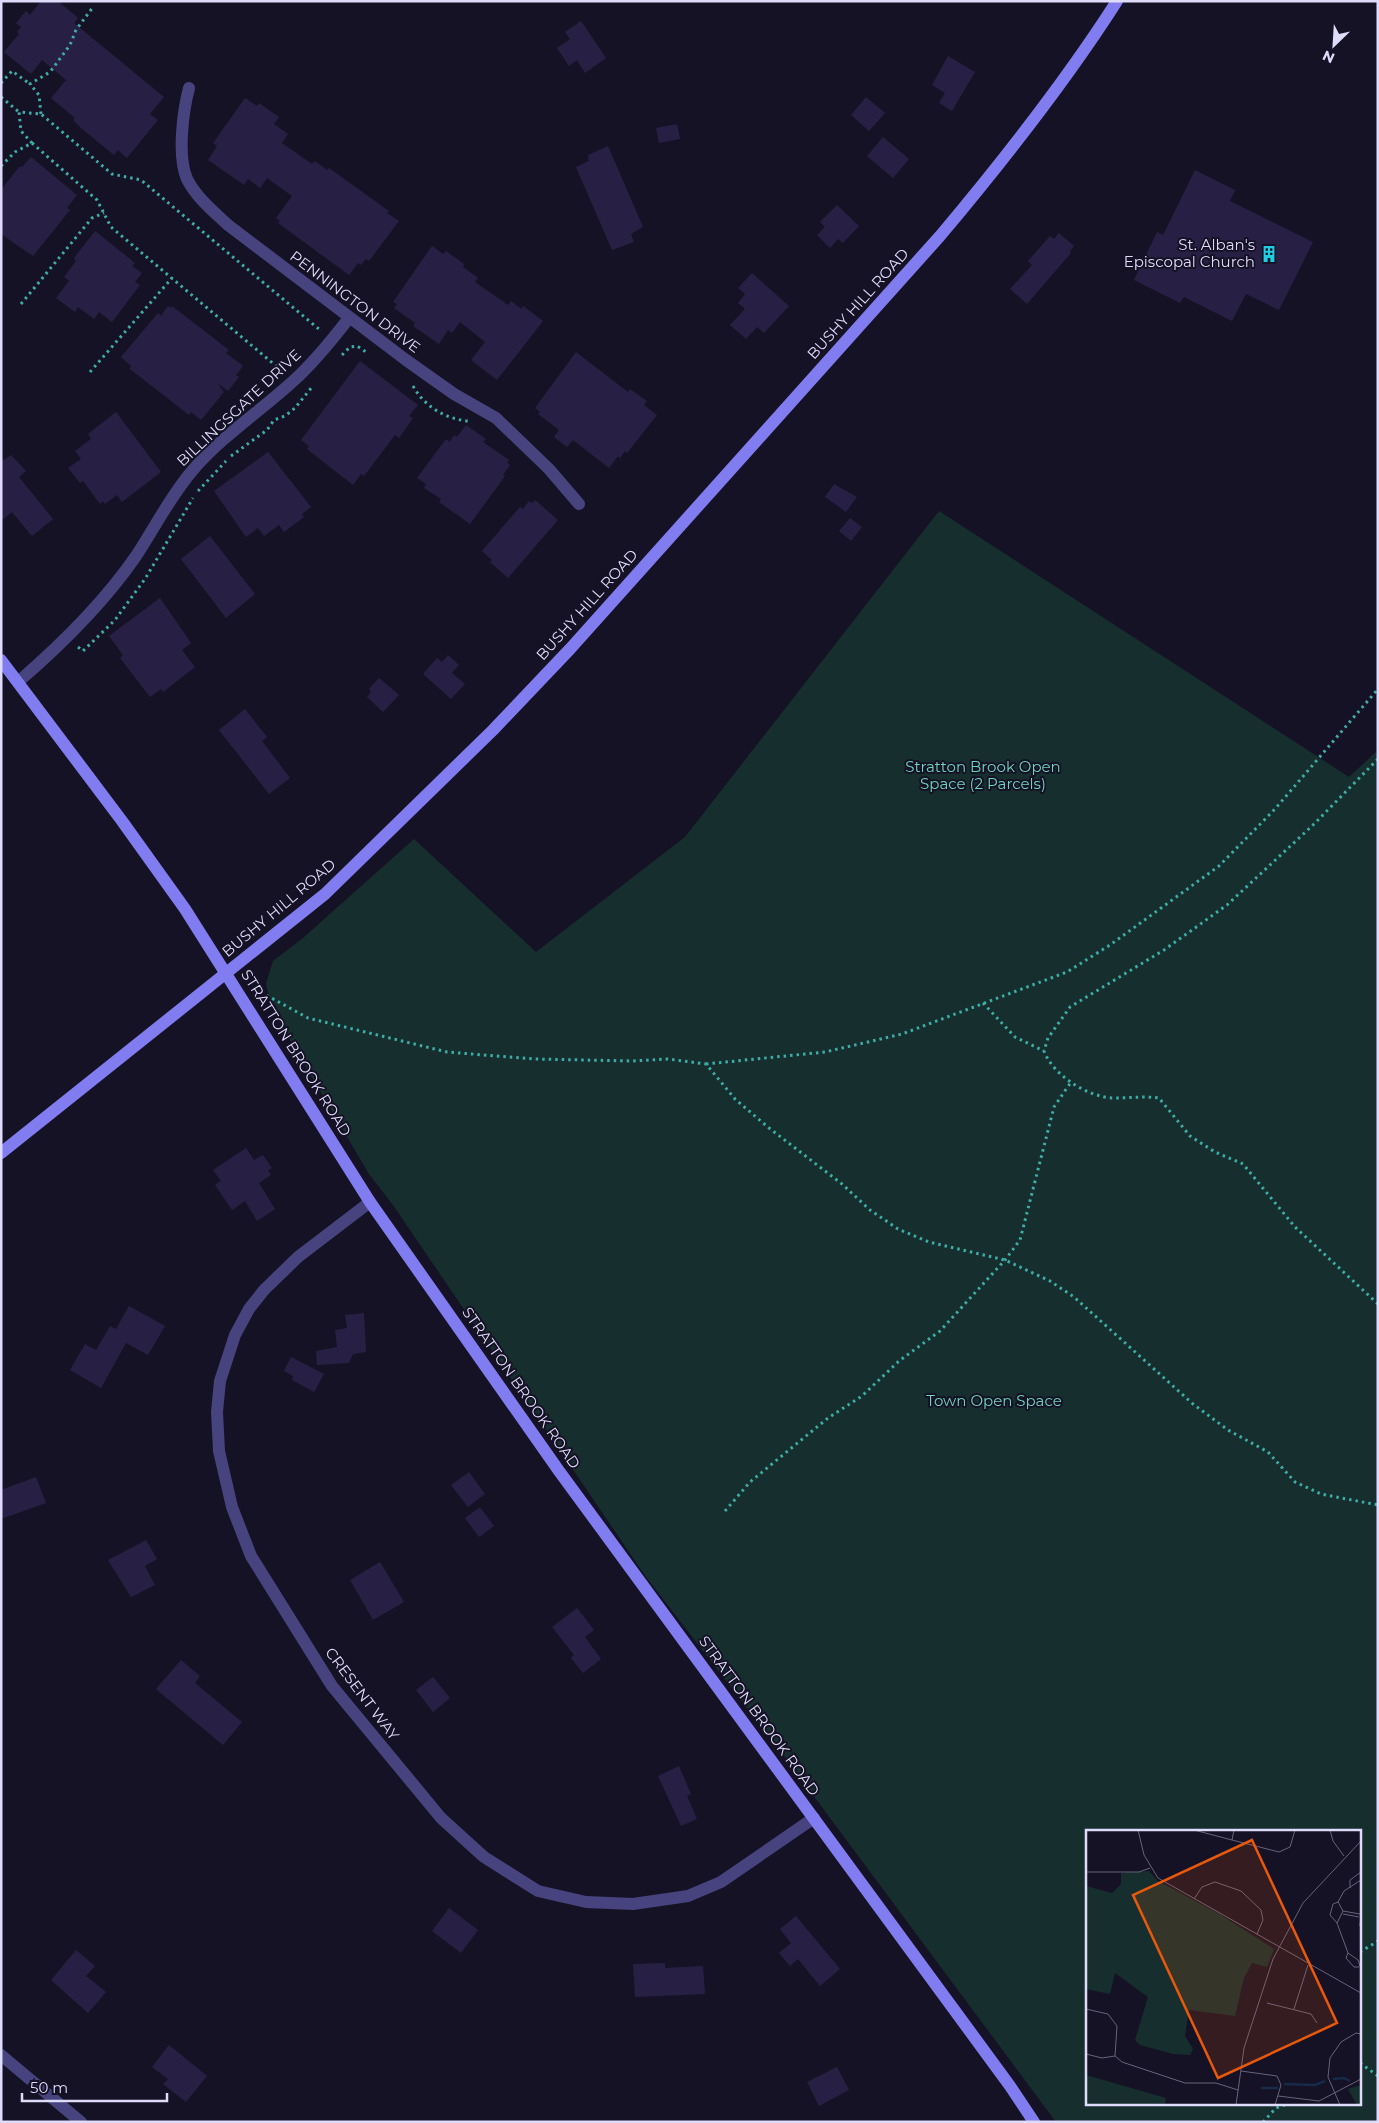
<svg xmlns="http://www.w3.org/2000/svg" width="1379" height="2123" viewBox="0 0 1379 2123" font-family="Montserrat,sans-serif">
<rect width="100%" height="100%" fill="#161225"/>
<path fill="#162f2e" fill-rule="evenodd" d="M939,511L1349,777L1378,750V2122H1056L781,1752L646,1577L393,1205L369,1174L274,1013L266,984L273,961L303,938L414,839L536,952L685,837ZM1088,1832H1360V2104H1088Z"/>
<g fill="#282044">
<polygon points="41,1 58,1 78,18 74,23 164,97 150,114 158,120 127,158 118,150 114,155 81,128 73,120 75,118 51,98 66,80 42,60 31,74 4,52 19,34 17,32 21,27 16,23 26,11 30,15"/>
<polygon points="581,21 606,58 585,73 577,60 569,66 557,48 570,39 565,32"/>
<polygon points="948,56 975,72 952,111 939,103 945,93 932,85"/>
<polygon points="866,97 885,113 869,131 851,115"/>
<polygon points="245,98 257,106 259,103 279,117 274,124 288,134 282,143 312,164 315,161 327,170 329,168 389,211 387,213 399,221 369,261 366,259 361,265 358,263 349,275 278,223 280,221 276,218 292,196 267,178 260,188 248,179 244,185 208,160 217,146 213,143"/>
<polygon points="677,124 680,139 659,143 656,128"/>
<polygon points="883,137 909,159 893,178 867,156"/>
<polygon points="608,146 643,227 631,234 634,242 612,250 576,167 589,161 588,155"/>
<polygon points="31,157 77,195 67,208 70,210 33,256 1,234 1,190 19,167 22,167"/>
<polygon points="1195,170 1235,190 1230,201 1313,242 1279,310 1246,294 1232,321 1184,297 1180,303 1134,280 1157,232 1163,235"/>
<polygon points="837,205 859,226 843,243 838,239 830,248 817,235 825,227 820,222"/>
<polygon points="95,231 135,263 132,266 142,273 135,282 140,285 112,322 99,312 94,319 78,307 75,312 56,298 69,281 64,277 76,261 74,258"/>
<polygon points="1059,233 1074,246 1070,251 1071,253 1027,304 1010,289 1032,265 1028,261 1050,236 1054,239"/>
<polygon points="432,246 443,254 446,251 464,264 463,267 478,278 475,282 508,305 511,301 521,309 523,306 543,321 497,380 471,360 485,342 460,322 452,333 448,330 439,344 413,326 415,323 394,308 397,304 393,302"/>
<polygon points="752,273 789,306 764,333 757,327 746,339 730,325 745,309 738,303 745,294 738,288"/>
<polygon points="168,306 171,308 172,306 229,350 226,353 243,366 236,375 239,377 228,391 217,383 224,392 201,420 191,412 189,415 130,369 131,366 121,357 158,313 161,316"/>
<polygon points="576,352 628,392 630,389 647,401 644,405 657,415 627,453 625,451 620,458 618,456 609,468 573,440 567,447 554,437 559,430 538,414 540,412 535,408"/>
<polygon points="360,361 418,405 409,416 413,418 399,438 395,435 364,476 361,474 353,485 307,449 309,446 301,440"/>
<polygon points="116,412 161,472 122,502 117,495 105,504 103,501 100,504 83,481 80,483 68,468 81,459 75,451 91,439 88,434"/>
<polygon points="466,425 486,439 483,442 509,460 507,463 510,465 503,475 505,476 470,524 439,502 441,499 424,488 426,484 417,478 446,439 450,442 454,435 457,437"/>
<polygon points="268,452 311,507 302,514 304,517 284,532 279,525 264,536 258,528 246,537 214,491"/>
<polygon points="11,455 26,471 19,477 53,519 32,536 12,512 1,521 1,457 4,460"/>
<polygon points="834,484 857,497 846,512 825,497"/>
<polygon points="535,500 558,520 508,578 490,562 492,560 482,551 520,507 523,509 529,501 532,503"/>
<polygon points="850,518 862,527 851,541 839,531"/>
<polygon points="210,536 255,594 226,618 181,559"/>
<polygon points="160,598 191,643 182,650 195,667 163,692 161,689 150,697 120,658 123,655 109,636"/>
<polygon points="448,655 459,665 452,673 465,684 451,699 423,674 437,658 442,662"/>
<polygon points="379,678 399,695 383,712 367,697 371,692 369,689"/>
<polygon points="245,709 267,737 262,741 290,778 269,794 219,730"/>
<polygon points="246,1148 254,1160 263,1155 272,1168 268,1170 271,1175 259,1183 275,1209 257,1221 245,1201 232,1210 215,1185 221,1181 213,1170"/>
<polygon points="129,1306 165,1326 148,1355 126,1343 101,1388 70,1370 85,1344 96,1350 110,1326 116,1329"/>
<polygon points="364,1313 366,1352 353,1354 349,1363 317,1365 316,1351 337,1347 335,1330 347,1328 345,1315"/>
<polygon points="291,1357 324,1374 314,1392 292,1380 293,1376 284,1371"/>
<polygon points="469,1472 485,1494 468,1507 451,1485"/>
<polygon points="36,1477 46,1503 1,1519 1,1490"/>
<polygon points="480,1507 494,1526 479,1537 465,1518"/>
<polygon points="146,1540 157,1559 145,1566 155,1585 131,1597 108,1560"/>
<polygon points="380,1562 404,1602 373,1620 350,1580"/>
<polygon points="577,1608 594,1630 585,1637 601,1659 583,1673 571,1658 574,1655 552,1627"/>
<polygon points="181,1660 200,1676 195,1683 242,1722 223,1745 156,1689"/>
<polygon points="433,1677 450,1698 433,1712 416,1690"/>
<polygon points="679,1766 691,1794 687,1796 697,1819 681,1826 658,1776"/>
<polygon points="449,1908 478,1930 461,1953 432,1931"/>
<polygon points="796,1916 840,1969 820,1986 798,1959 790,1966 779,1953 791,1943 780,1929"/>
<polygon points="76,1950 95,1966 86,1976 106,1992 88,2013 51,1980"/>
<polygon points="665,1963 665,1968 703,1966 705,1994 635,1997 633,1964"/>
<polygon points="169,2045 207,2076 186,2102 163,2084 168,2079 152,2067"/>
<polygon points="837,2067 849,2090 819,2106 807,2082"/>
</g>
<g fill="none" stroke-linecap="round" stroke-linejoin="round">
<g stroke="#3eaca7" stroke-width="3" stroke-dasharray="2.5 4" stroke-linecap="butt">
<polyline points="1,83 12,71 30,84"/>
<polyline points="1,97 19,112"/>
<polyline points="41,114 39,95 30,84 50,72 70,45 76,30 93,7"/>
<polyline points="32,143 97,200 111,227 282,371"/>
<polyline points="1,166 15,152 32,143 21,131 19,112 41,114 112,174 141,180 320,330"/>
<polyline points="21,304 92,218 104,213"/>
<polyline points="342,355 350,347 357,346 366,352"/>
<polyline points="90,372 172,278"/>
<path d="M413,386C424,406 445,419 468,421"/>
<polyline points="231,456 267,430 274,420 285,416 295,408 312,387"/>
<polyline points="198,491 226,461"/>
<polyline points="78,647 83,651 115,620 145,579 193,498"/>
<path d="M1378,759L1313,825L1227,905L1164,950L1070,1007L1048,1038L1044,1051C1053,1075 1086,1096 1112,1098C1128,1098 1143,1096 1159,1098L1190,1136L1215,1152L1243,1164L1295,1227L1378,1304"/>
<polyline points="255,989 308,1018 447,1052 534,1059 633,1061 668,1059 706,1064 735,1099 769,1128 842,1184 870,1210 898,1229 929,1242 1005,1260 1050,1281 1074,1297 1193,1404 1228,1430 1268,1452 1295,1482 1321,1494 1378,1505"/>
<polyline points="983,1003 1015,1037 1044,1051"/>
<polyline points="706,1064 825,1052 902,1034 1067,972 1110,945 1219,866 1275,809 1378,689"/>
<polyline points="725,1511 750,1482 828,1418 862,1396 899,1361 940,1331 1005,1260 1020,1240 1054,1107 1071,1082"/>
<polyline points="1360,1952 1378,1941"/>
<polyline points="1360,2063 1378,2076"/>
<polyline points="1263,2122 1276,2108 1287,2104"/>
</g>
<g stroke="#46437f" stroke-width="12">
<path d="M189,88C183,111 177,156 187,179C196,197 213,211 228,225L406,360L454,394L496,418L549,469L579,504"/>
<path d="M18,682C62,644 103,604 136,556C155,527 170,497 192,471C221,437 259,412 291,383C313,364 332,340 349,318"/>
<polyline points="370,1202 298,1257 264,1290 249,1309 235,1335 220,1381 217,1412 219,1451 232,1507 251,1556 332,1686 441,1818 484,1857 538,1891 586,1902 633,1904 688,1896 721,1882 814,1818"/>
<polyline points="1,2055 81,2122"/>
</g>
<g stroke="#817df0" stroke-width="12">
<polyline points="1,660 122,821 185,909 370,1202 559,1471 1010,2086 1034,2122"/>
<path d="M1,1153L325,894L493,730L570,649L940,236C1003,161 1064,84 1117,1"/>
</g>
</g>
<defs>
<g id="building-bare" transform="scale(1.35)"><path d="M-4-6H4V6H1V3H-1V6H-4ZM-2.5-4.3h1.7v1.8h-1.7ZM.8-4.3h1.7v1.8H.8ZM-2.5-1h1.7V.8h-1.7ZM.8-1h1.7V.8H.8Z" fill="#1dcee5" stroke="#161225" stroke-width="2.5" paint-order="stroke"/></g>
</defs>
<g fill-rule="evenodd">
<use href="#building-bare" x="1269" y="254"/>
</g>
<g text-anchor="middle" stroke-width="4" stroke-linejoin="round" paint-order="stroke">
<g font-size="15" fill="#dfdbfb" stroke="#161225" text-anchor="end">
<text x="1255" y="250">St. Alban's<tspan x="1255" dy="17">Episcopal Church</tspan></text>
</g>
<g font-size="15" fill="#dfdbfb" stroke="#161225">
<text transform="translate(355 302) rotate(37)" y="5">PENNINGTON DRIVE</text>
<text transform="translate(858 304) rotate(-48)" y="5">BUSHY HILL ROAD</text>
<text transform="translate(239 408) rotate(-43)" y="5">BILLINGSGATE DRIVE</text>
<text transform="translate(587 605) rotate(-48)" y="5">BUSHY HILL ROAD</text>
<text transform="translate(279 908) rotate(-40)" y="5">BUSHY HILL ROAD</text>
<text transform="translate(296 1053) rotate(58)" y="5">STRATTON BROOK ROAD</text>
<text transform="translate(521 1388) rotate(55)" y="5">STRATTON BROOK ROAD</text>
<text transform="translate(362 1694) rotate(53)" y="5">CRESENT WAY</text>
<text transform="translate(759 1716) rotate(54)" y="5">STRATTON BROOK ROAD</text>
</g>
<g font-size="15" fill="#6ed3bc" stroke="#161225">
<text x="983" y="772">Stratton Brook Open<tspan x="983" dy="17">Space (2 Parcels)</tspan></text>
<text x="994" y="1406">Town Open Space</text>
</g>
</g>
<g transform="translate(1086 1830)">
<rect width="275" height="275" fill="#161225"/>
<path d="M63,41L72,51L132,83L188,119L181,137L166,133L158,148L149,186L103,180L99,206L107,219L104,225L87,224L54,215L49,210L62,167L29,143L24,164L0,159V56L26,63L35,54V43ZM0,245L80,268L79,275H0ZM271,256H275V275H271L262,259Z" fill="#162f2e"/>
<path fill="none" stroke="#172a4a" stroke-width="2.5" d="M247,249L258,248L264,251M198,254L229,255L239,251M175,258H192"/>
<path fill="none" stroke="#66627b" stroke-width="1" d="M52,0L58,25L72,48L275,163M108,0L146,10M148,0L146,10L193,22L204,17L209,0M244,0L247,11L258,26M0,42H53L64,38M264,58V50L275,42M108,69L116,57L129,52L155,61L175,80L177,90L171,104M252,72L258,61L275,50M257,81L274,84M275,81L274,96L275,92M257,84L273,87M251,93L257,81L252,72L247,74L244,85L251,93L262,123M273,137H268L260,128L262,123L272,130L275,139M181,173L225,184L231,193M0,179L22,184L31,196L29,226L16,228L0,224M208,179L222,135M29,226L36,232L99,253H130L152,260M155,241L191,246L195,255L189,275M192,266L233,271L275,249M150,275L158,218L187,129L217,73L275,11M254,275L242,247L244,228L255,212L270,203L275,204"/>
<path fill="#e8590c" fill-opacity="0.15" stroke="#e8590c" stroke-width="2.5" d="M166,10L251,193L132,248L47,65Z"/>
<rect width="275" height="275" fill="none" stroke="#dfdbfb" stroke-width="2.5"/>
</g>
<rect width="1379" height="2123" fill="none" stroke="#dfdbfb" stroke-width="5"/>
<g transform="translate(1334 45) rotate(205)" stroke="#161225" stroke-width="4" paint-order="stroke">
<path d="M0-4L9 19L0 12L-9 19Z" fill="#dfdbfb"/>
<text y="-8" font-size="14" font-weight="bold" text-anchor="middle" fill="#dfdbfb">N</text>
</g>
<path d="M22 2093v8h145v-8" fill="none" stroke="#dfdbfb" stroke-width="2.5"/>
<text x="30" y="2093" font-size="15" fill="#dfdbfb" stroke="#161225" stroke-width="4" paint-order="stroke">50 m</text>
</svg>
